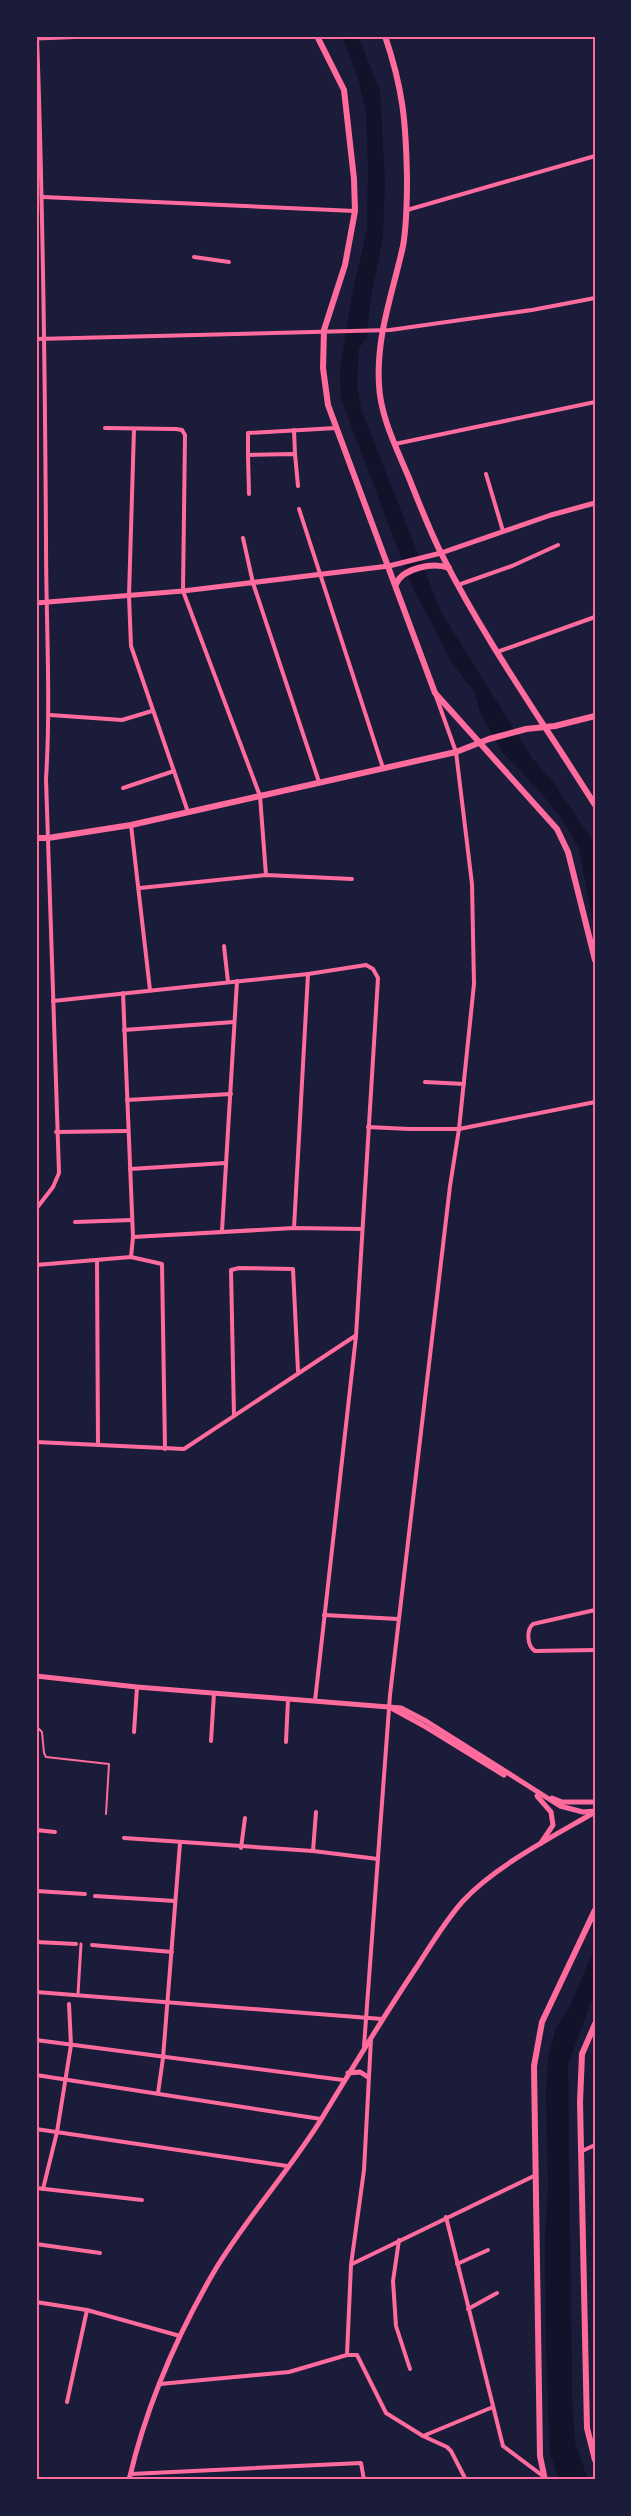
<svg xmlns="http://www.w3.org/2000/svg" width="631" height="2516" viewBox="0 0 631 2516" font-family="Inter,sans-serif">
<rect width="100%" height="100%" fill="#1b1b3a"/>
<g fill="#12122b">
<polygon points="342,36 358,36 380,91 385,183 383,237 370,303 367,337 359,348 357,388 362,412 441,612 532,758 553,782 595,844 595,932 579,849 563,821 537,788 502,752 480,712 474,691 454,666 435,630 412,586 341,399 340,369 353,289 367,230 368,167 366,112 358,78"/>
<polygon points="595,1946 595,1991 568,2065 572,2395 575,2442 588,2480 559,2480 550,2453 546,2348 545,2242 548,2186 546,2095 548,2057 556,2028 571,2004"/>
</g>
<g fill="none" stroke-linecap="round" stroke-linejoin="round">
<polyline stroke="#ff6b9d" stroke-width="2" points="36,1726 42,1732 44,1753 46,1757 109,1764 106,1814"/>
<polyline stroke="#ff6b9d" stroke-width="3" points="78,1994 81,1944"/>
<g stroke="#ff6b9d" stroke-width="4">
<polyline points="43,197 355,211"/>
<polyline points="407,210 595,156"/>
<polyline points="194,257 229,262"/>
<polyline points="36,339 390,330 532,310 595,298"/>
<polyline points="105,428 176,429 182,430 185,435 183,591 260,796 266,875"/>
<polyline points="134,429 129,596 131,646 188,812"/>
<polyline points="294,430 295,454"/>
<polyline points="395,444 595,402"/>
<polyline points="248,456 249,494"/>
<polyline points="486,474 503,531"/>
<polyline points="298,486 295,454 248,455 248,433 336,428"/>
<polyline points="299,509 383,768"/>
<polyline points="243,538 253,583 319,782"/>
<polyline points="458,585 512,566 558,545"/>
<polyline points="497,652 595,617"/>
<polyline points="50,715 122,720 152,711"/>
<polyline points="123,788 174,771"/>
<polyline points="131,825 150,990"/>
<polyline points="140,888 266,875 352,879"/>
<polyline points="224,946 228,982"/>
<polyline points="123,993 133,1237 131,1257"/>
<polyline points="53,1001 308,974 366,965 373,969 378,978 356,1336 315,1701"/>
<polyline points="124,1030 234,1022"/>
<polyline points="425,1082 464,1084"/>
<polyline points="127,1100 231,1094"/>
<polyline points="368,1127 409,1129 459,1129 595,1102"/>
<polyline points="56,1132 128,1131"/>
<polyline points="130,1169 226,1163"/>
<path d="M36,1209L53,1187L59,1173L46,779C51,700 46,621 46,542C45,373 43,205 37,37"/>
<polyline points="75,1222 132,1220"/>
<polyline points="294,1228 308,974"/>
<polyline points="222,1231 237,981"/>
<polyline points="133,1237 294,1228 362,1229"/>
<polyline points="97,1260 98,1445"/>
<polyline points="36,1265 131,1257 162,1264 165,1449"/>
<polyline points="234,1416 231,1270 239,1268 293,1269 298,1371"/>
<polyline points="36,1442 184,1449 355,1336"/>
<path d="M595,1610L533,1624C526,1630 527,1646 535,1651L595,1650"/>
<polyline points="324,1615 398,1619"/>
<polyline points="134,1732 137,1687"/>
<polyline points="211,1741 214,1693"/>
<polyline points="286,1742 288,1699"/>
<polyline points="36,1830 55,1832"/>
<polyline points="124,1838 313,1851 378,1859"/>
<polyline points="241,1848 245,1818"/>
<polyline points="313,1851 316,1812"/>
<polyline points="36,1891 85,1894"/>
<polyline points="95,1896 175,1901"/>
<polyline points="36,1942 76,1944"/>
<polyline points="92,1945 172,1952"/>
<polyline points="36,1992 382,2019"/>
<polyline points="36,2040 343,2080"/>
<polyline points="364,2046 390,1695 450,1186 459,1129 474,984 472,884 456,752 436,696"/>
<polyline points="36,2075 321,2119"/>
<polyline points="158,2093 163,2058 180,1843"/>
<polyline points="36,2129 287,2166"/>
<polyline points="582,2151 595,2145"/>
<polyline points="36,2188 142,2200"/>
<polyline points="43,2189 57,2132 71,2045 69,2004"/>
<polyline points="446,2217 503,2446 543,2476"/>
<polyline points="399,2240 393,2281 396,2326 410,2369"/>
<polyline points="36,2244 100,2253"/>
<polyline points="352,2264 536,2175"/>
<polyline points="457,2264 488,2250"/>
<polyline points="36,2302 87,2310 180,2336"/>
<polyline points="468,2309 497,2293"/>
<polyline points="347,2355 351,2265 364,2170 371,2039"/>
<polyline points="160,2384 289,2372 347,2355 357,2355 386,2413 423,2436 447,2447 451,2451 466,2480"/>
<polyline points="67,2402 87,2310"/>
<polyline points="423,2436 493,2407"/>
<polyline points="131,2474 361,2463 364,2480"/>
</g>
<g stroke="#ff6b9d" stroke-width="5">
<polyline points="36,38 89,36"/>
<polyline points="36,603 183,591 389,566 441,553 551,515 595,503"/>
<polyline points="36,1676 137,1687 401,1708 426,1721 560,1806 583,1812 595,1811"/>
<polyline points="393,1709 426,1727 504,1775"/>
<polyline points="537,1796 551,1812 553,1825 541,1843"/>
<polyline points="552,1798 562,1802 595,1802"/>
<polyline points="348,2073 360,2072 368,2077"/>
<path d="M129,2480C146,2407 177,2335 215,2270C247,2217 290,2170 322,2118C353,2067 383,2017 416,1968C431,1945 445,1921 463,1901C495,1866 554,1836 595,1812"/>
</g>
<g stroke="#ff6b9d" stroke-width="6">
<polyline points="317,36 344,90 354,179 355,211 345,265 324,330 323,368 328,405 435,693 557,829 568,852 595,960"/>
<path d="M385,36C403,89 406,122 407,178C407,201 407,224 403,246C393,292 376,336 379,384C380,416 397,449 409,478C419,503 429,529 441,553C485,641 543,722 595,805"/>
<path d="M396,584C403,568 433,562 449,568"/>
<polyline points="36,838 48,838 131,825 456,752 489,739 526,729 555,726 595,716"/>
<polyline points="595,2024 582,2054 580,2102 587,2428 595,2460"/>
<polyline points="545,2480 540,2456 534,2066 542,2022 595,1910"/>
</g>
</g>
<rect width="631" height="2516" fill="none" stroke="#1b1b3a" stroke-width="75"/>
<rect x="38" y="38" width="556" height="2440" fill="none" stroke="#ff6b9d" stroke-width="2"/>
</svg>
